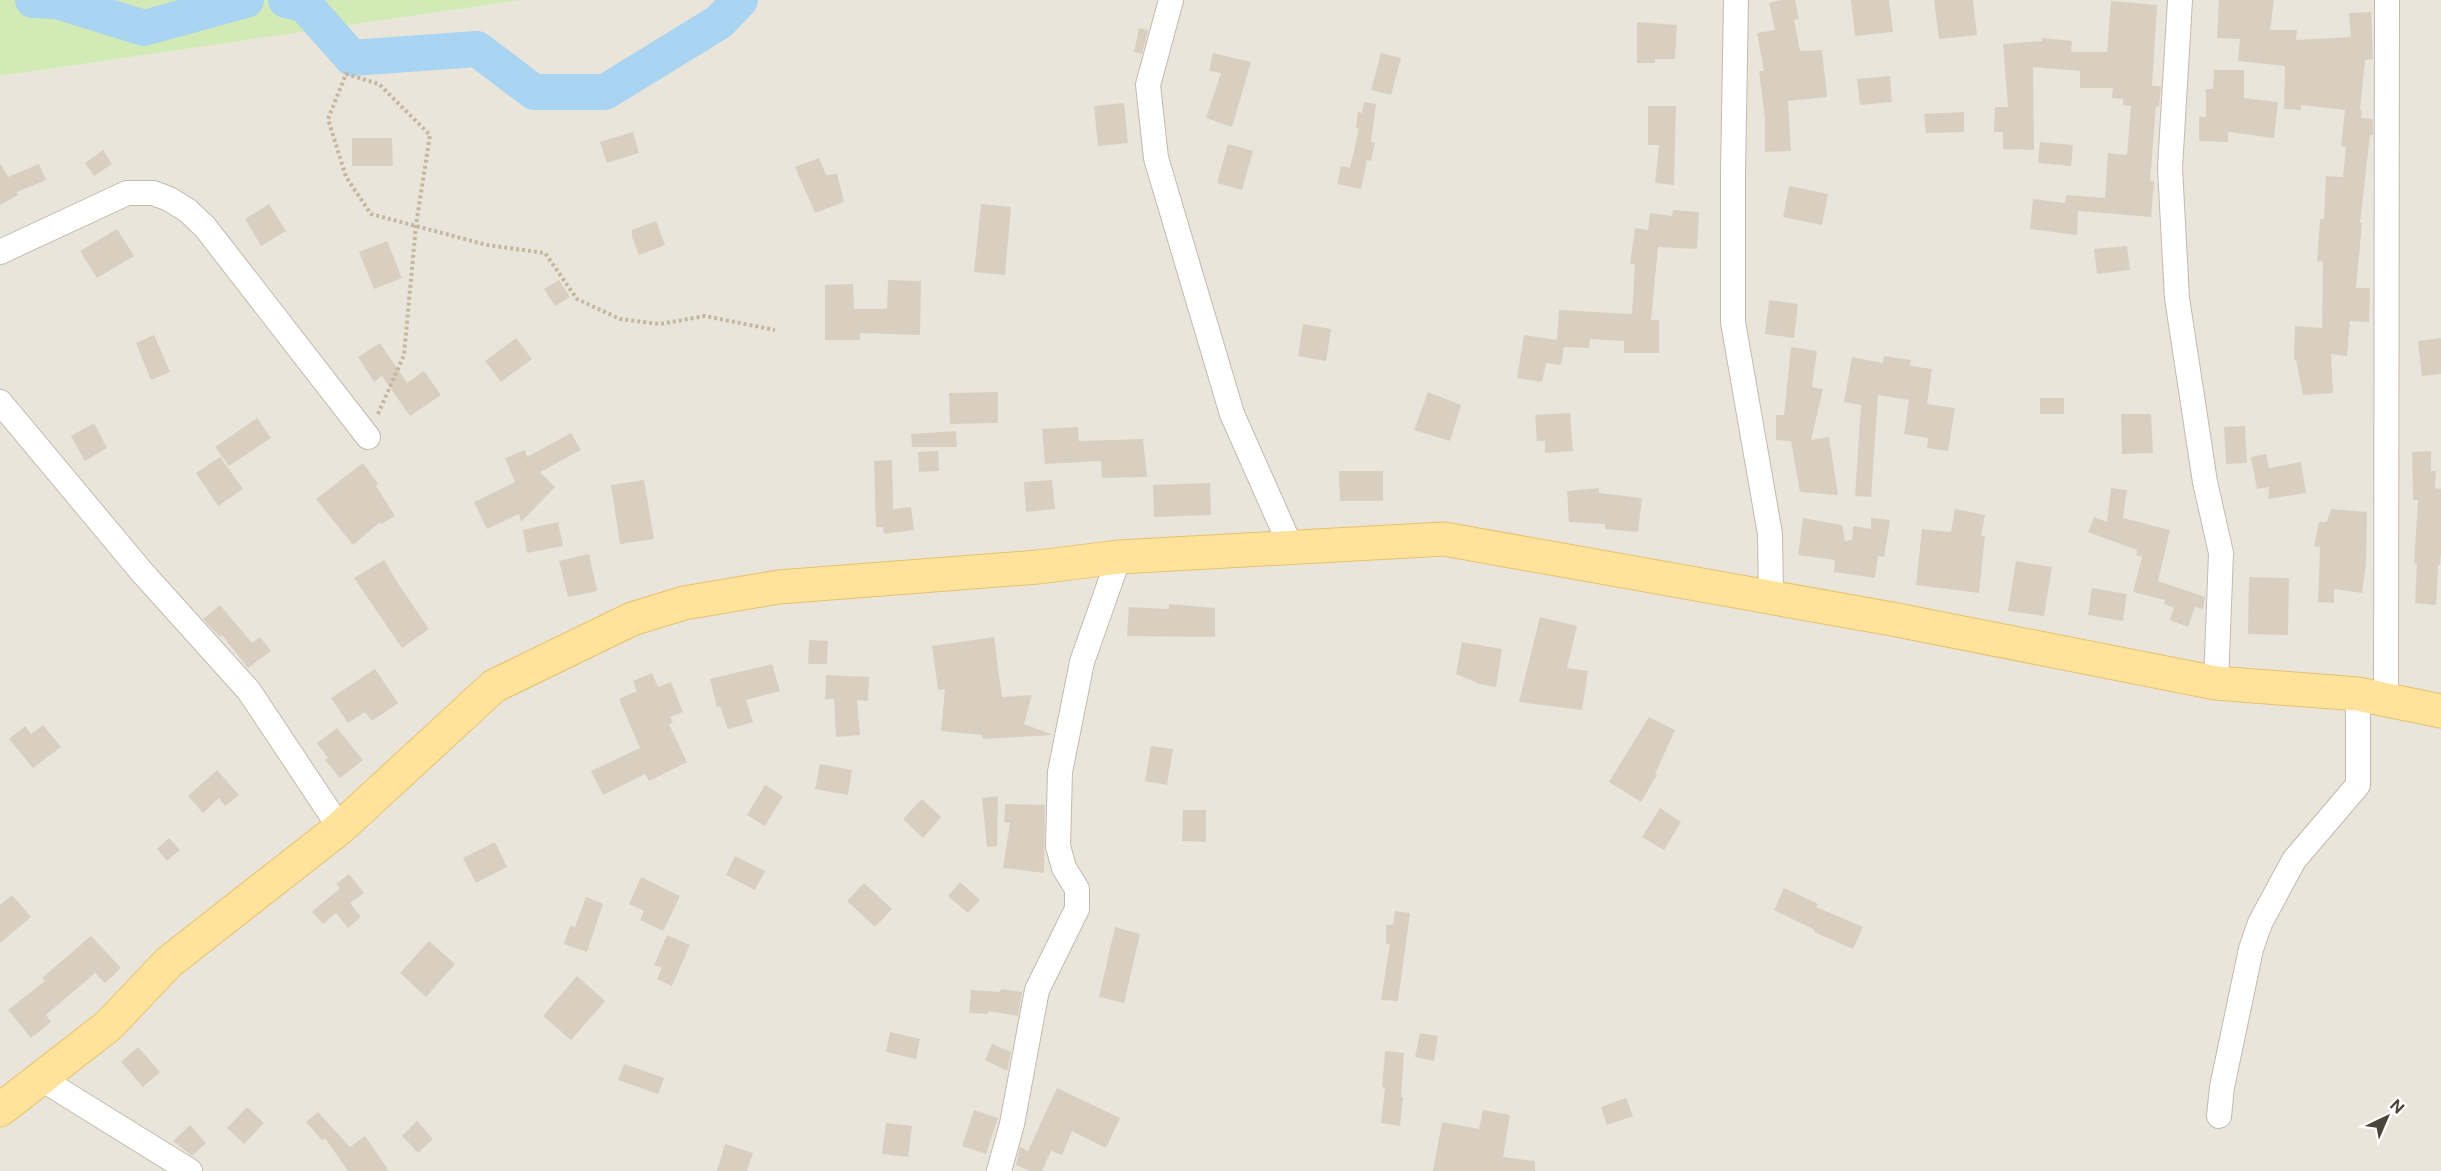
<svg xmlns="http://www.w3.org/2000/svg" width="2441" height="1171" viewBox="0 0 2441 1171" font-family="'Public Sans',sans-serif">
<rect width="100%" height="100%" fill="#f6f3ec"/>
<polygon fill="#eae5da" points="522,0 2441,0 2441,1171 0,1171 0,76"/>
<polygon fill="#d2eab5" points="0,0 522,0 0,76"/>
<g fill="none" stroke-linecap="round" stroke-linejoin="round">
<g stroke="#a9d4f2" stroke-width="36">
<polyline points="33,0 57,1 144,28 246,0"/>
<polyline points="286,0 304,4 352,58 477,49 534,92 605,92 719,22 740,0"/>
</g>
</g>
<g fill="#d8cfc1">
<polygon points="1781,0 1795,0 1799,19 1794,20 1800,51 1822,50 1827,97 1788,101 1791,151 1765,152 1765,119 1759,71 1764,71 1757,33 1775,30 1769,3"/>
<polygon points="1851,0 1889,0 1893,32 1855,36"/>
<polygon points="1934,0 1973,0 1977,35 1939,39"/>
<polygon points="2219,0 2274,0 2270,30 2297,30 2296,40 2351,37 2349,13 2371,12 2373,59 2365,60 2360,110 2362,110 2361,118 2373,119 2373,135 2370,135 2360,223 2362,223 2356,288 2370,288 2369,322 2350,321 2347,356 2331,354 2333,393 2303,395 2296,360 2294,360 2295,326 2322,328 2323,262 2317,261 2320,219 2324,219 2326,176 2343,177 2346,147 2341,146 2345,110 2301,105 2301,110 2284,109 2285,66 2238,61 2240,39 2217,38"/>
<polygon points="2111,1 2157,5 2152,86 2161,86 2159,107 2156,106 2150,181 2154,181 2151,217 2078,211 2077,235 2030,229 2033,199 2065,203 2066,195 2105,198 2108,153 2127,155 2131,106 2123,105 2123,99 2112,98 2113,88 2080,88 2080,71 2033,67 2034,150 2003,149 2003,132 1994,132 1995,107 2008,107 2003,44 2042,41 2042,38 2072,41 2071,52 2107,52"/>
<polygon points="1637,22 1677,25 1675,59 1655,59 1655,63 1637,63"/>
<polygon points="1139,28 1148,30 1142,54 1134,52"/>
<polygon points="1213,53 1251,62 1232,127 1206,118 1221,73 1209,71"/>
<polygon points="1381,53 1401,58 1391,95 1371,90"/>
<polygon points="2214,70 2244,70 2244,98 2278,102 2274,138 2228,132 2228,142 2199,141 2199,117 2206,117 2206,89 2213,89"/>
<polygon points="1890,76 1892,102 1860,105 1857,79"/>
<polygon points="1364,102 1376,104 1371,142 1375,142 1371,161 1367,160 1361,189 1337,184 1341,166 1350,168 1359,129 1356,128 1358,112 1362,113"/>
<polygon points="1124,103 1128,143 1098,146 1094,106"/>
<polygon points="1648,106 1676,106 1674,185 1655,183 1659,145 1648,145"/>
<polygon points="1964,112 1964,132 1926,133 1924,114"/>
<polygon points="633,132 639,153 607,163 600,142"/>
<polygon points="352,138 392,138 393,166 352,166"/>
<polygon points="2040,142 2073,145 2071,166 2038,163"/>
<polygon points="1228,144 1253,151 1242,190 1217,183"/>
<polygon points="103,150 112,164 94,176 85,163"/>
<polygon points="819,158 826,175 837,174 844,202 815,213 795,167"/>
<polygon points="0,163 8,177 39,164 46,180 17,192 18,195 0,205"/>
<polygon points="1789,186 1828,194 1822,225 1783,217"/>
<polygon points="269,204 286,231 261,246 245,219"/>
<polygon points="981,204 1011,207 1005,275 974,272"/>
<polygon points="1673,210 1699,212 1697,249 1658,247 1651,320 1659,320 1659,353 1624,353 1624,341 1590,339 1589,348 1564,347 1561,365 1546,363 1542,382 1517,378 1524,335 1557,340 1559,310 1632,314 1635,264 1630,264 1635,228 1648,230 1650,213 1672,216"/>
<polygon points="656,221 665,245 639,255 632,237 632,230"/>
<polygon points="117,229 134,256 97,278 80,251"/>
<polygon points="387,241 402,278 374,289 359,252"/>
<polygon points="2127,246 2130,270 2097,274 2094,249"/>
<polygon points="559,280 570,297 555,306 544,289"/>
<polygon points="888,280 921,281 920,335 860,333 860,340 825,340 825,285 853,284 854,309 887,309"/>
<polygon points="1769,300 1798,304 1794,338 1765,334"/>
<polygon points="1303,324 1331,329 1326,361 1298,356"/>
<polygon points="154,335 170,372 151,380 136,343"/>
<polygon points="516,338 532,359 501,382 485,361"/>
<polygon points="2441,338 2441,374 2422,376 2418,341"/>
<polygon points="380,343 407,383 424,371 441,395 410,416 382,376 374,382 358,357"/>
<polygon points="1791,347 1817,351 1812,387 1823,389 1811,440 1829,437 1838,495 1800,492 1791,441 1776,440 1776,415 1784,415"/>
<polygon points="1884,356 1911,360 1910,366 1932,369 1927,404 1955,408 1948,451 1927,448 1928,438 1904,434 1909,400 1878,395 1871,497 1855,496 1861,405 1844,402 1852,357 1883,363"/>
<polygon points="998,392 998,423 950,424 949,393"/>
<polygon points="1428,392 1461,405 1450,441 1414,430"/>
<rect x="2040" y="398" width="24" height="16"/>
<polygon points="1570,413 1573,451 1545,453 1545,441 1537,441 1535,415"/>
<polygon points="2121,414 2151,414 2153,453 2122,454"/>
<polygon points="257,418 271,438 229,466 215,447"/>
<polygon points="94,423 107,448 85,461 71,436"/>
<polygon points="2245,426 2247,463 2226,464 2224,427"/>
<polygon points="1078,427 1079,441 1143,439 1147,477 1102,478 1101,461 1045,464 1042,429"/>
<polygon points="956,431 957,447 912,447 911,434"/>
<polygon points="571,433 581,450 540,472 555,487 521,522 519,514 487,529 474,502 515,482 505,458 525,450 527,457"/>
<polygon points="938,451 939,471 919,472 918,452"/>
<polygon points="2431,451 2431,471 2436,471 2435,488 2441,489 2441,553 2440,565 2438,565 2436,605 2415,603 2417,564 2414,563 2418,500 2413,500 2412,452"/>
<polygon points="2266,454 2269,468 2301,462 2306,493 2268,499 2269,487 2257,489 2251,457"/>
<polygon points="220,457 243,489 218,506 196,473"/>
<polygon points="892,460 893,509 911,507 914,530 884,534 883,527 876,527 874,461"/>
<polygon points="363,463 378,484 376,486 395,516 381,524 380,522 353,545 316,499"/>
<polygon points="1339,471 1383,471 1383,501 1340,501"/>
<polygon points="644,480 654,539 620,544 611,485"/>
<polygon points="1052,480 1055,509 1026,512 1024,482"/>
<polygon points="1210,483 1211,515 1154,517 1153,485"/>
<polygon points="1599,488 1599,493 1642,498 1638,532 1605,529 1605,524 1569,522 1567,491"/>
<polygon points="2111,488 2127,490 2123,518 2170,530 2158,581 2205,597 2203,609 2195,607 2188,627 2170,620 2174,608 2164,604 2165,600 2133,592 2142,557 2136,555 2137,550 2088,532 2094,517 2107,522"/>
<polygon points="1955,509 1985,515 1981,536 1985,536 1979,593 1916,585 1922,529 1951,532"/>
<polygon points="2331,509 2367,512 2366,564 2362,593 2334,589 2334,603 2318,602 2320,547 2314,546 2319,522 2327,522"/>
<polygon points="1803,518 1842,525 1845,541 1852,540 1853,526 1871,529 1871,518 1890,520 1884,557 1878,556 1875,578 1834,572 1835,560 1798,555"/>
<polygon points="558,522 563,546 527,553 523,530"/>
<polygon points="589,554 597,591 568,597 559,561"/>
<polygon points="384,560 397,582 429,629 402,648 354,578"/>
<polygon points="2016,561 2052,567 2044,616 2008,611"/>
<polygon points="2249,577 2289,578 2288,635 2248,634"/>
<polygon points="2092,588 2127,594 2123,621 2088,615"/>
<polygon points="1169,604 1215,608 1215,637 1127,636 1129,607 1169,609"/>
<polygon points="220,605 252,643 260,637 271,651 248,668 222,635 220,637 203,619"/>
<polygon points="1540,617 1577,626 1567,668 1588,671 1582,710 1519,702"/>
<polygon points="994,637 1002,697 1032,695 1024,724 1053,735 983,739 982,735 941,731 945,689 938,690 932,646"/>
<polygon points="809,640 828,641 827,664 808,664"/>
<polygon points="1462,642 1502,649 1496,687 1480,684 1456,674"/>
<polygon points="772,664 780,691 746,700 753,722 728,729 720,706 717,707 710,679"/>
<polygon points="375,669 398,703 372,721 365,712 348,723 331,698"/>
<polygon points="652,673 658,687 671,682 683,712 670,717 673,722 669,724 687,762 649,781 645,774 603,795 591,771 640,748 619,699 637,691 633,681"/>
<polygon points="826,675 869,677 868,701 857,700 860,735 836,737 834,699 825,699"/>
<polygon points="1649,717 1675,730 1655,774 1657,775 1641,802 1609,782"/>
<polygon points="43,725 61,747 33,768 9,739 25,726 31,734"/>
<polygon points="337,728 363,760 340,778 325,760 328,758 317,743"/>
<polygon points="1151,746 1173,749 1167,785 1145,781"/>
<polygon points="820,764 852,770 848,795 815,789"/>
<polygon points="217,770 239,795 225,806 219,798 203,813 188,796"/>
<polygon points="765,785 783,796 765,826 747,815"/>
<polygon points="998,796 997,846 987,847 982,798"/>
<polygon points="922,799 941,817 923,838 903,819"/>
<polygon points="1005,804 1045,805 1044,873 1003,868 1010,823 1004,822"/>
<polygon points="1660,808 1681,822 1664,850 1642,837"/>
<polygon points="1183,810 1206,810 1206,842 1182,841"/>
<polygon points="169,838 180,850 167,861 157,849"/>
<polygon points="495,842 507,867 476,883 463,858"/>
<polygon points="735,856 765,871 755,890 726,875"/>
<polygon points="349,874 364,893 350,903 361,917 348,928 336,913 323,924 312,912 340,888 336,884"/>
<polygon points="641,877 680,896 663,931 640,920 644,911 629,904"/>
<polygon points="960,882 980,900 968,913 948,896"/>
<polygon points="864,883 892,909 875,927 847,901"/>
<polygon points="1784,888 1818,904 1816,907 1863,927 1853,949 1814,932 1815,930 1774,910"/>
<polygon points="12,895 31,917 0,943 0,905"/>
<polygon points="586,897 603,904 587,952 564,944 570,926 575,927"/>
<polygon points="1395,911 1410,913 1398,1001 1381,1000 1390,944 1386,944 1386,925 1393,925"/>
<polygon points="1115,927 1140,934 1124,1003 1099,997"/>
<polygon points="667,935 690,945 672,986 657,979 662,968 654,965"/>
<polygon points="91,936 121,968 105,983 95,973 46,1015 51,1022 31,1038 8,1010 45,981 42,978"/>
<polygon points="429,941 455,964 426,997 400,973"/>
<polygon points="577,976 605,1001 571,1040 543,1016"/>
<polygon points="1001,989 1022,992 1018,1016 988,1011 988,1014 969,1013 971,990 1000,992"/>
<polygon points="890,1032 920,1039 916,1059 886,1052"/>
<polygon points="1420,1033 1438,1036 1434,1061 1415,1057"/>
<polygon points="992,1044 1011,1052 1007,1071 985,1060"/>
<polygon points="138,1047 160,1072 143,1087 121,1062"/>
<polygon points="1385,1051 1404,1053 1401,1097 1403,1097 1400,1126 1381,1123 1385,1088 1382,1087"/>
<polygon points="624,1064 664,1078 658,1094 618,1080"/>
<polygon points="1057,1088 1120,1118 1106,1148 1072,1131 1062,1155 1051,1151 1042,1171 1029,1171 1016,1165 1020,1147 1028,1151"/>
<polygon points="1626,1098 1633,1116 1607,1125 1601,1107"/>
<polygon points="247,1107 264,1123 244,1144 227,1128"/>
<polygon points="974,1110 998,1118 986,1154 962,1146"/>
<polygon points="1483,1110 1510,1115 1503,1157 1535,1161 1535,1171 1433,1171 1442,1122 1479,1129"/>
<polygon points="318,1112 350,1147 365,1136 389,1171 348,1171 325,1138 322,1140 306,1122"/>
<polygon points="417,1121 433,1139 418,1153 402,1136"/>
<polygon points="886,1123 912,1126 908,1157 882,1154"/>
<polygon points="190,1125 206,1143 192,1156 173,1141"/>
<polygon points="725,1144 753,1153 747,1171 717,1171"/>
</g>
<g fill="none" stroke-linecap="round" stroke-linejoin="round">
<g stroke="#c2bbae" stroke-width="26">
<g id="minor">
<polyline points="1171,0 1148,85 1156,158 1232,414 1291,547"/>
<polyline points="1736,0 1733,173 1733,322 1770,534 1771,597"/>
<polyline points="2180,0 2170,168 2177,298 2205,482 2221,553 2216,683"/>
<polyline points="0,252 127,193 153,193 169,199 187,210 205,227 368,437"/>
<polyline points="0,402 141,571 249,691 340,828"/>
<polyline points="2386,701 2387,0"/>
<polyline points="40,1078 190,1171"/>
<polyline points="2219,1116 2222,1087 2251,949 2260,923 2294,860 2358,785 2358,694"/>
<polyline points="999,1171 1012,1124 1037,990 1077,909 1077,889 1064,868 1058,846 1060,772 1082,662 1119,557"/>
</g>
</g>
<g stroke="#e6c16a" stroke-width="35">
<polyline id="primary" points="0,1110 108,1026 169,962 340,828 494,686 632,619 684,603 779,587 1038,567 1119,557 1444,539 1892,619 2216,683 2358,694 2441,711"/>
</g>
<polyline stroke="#c4b79f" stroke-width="4" stroke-dasharray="3 3" stroke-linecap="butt" points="378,414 404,355 416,225 430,135 379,84 346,74 328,119 346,177 371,214 487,245 545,253 577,299 620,319 660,324 705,316 775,330"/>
<use href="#minor" stroke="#fff" stroke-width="24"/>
<use href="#primary" stroke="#ffe39c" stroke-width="33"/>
</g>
<g transform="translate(2387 1117) rotate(44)" stroke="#ffffff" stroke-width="4.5" paint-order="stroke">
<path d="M0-4.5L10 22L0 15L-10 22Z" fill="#4b4439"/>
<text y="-9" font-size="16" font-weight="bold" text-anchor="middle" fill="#4b4439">N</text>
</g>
</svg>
